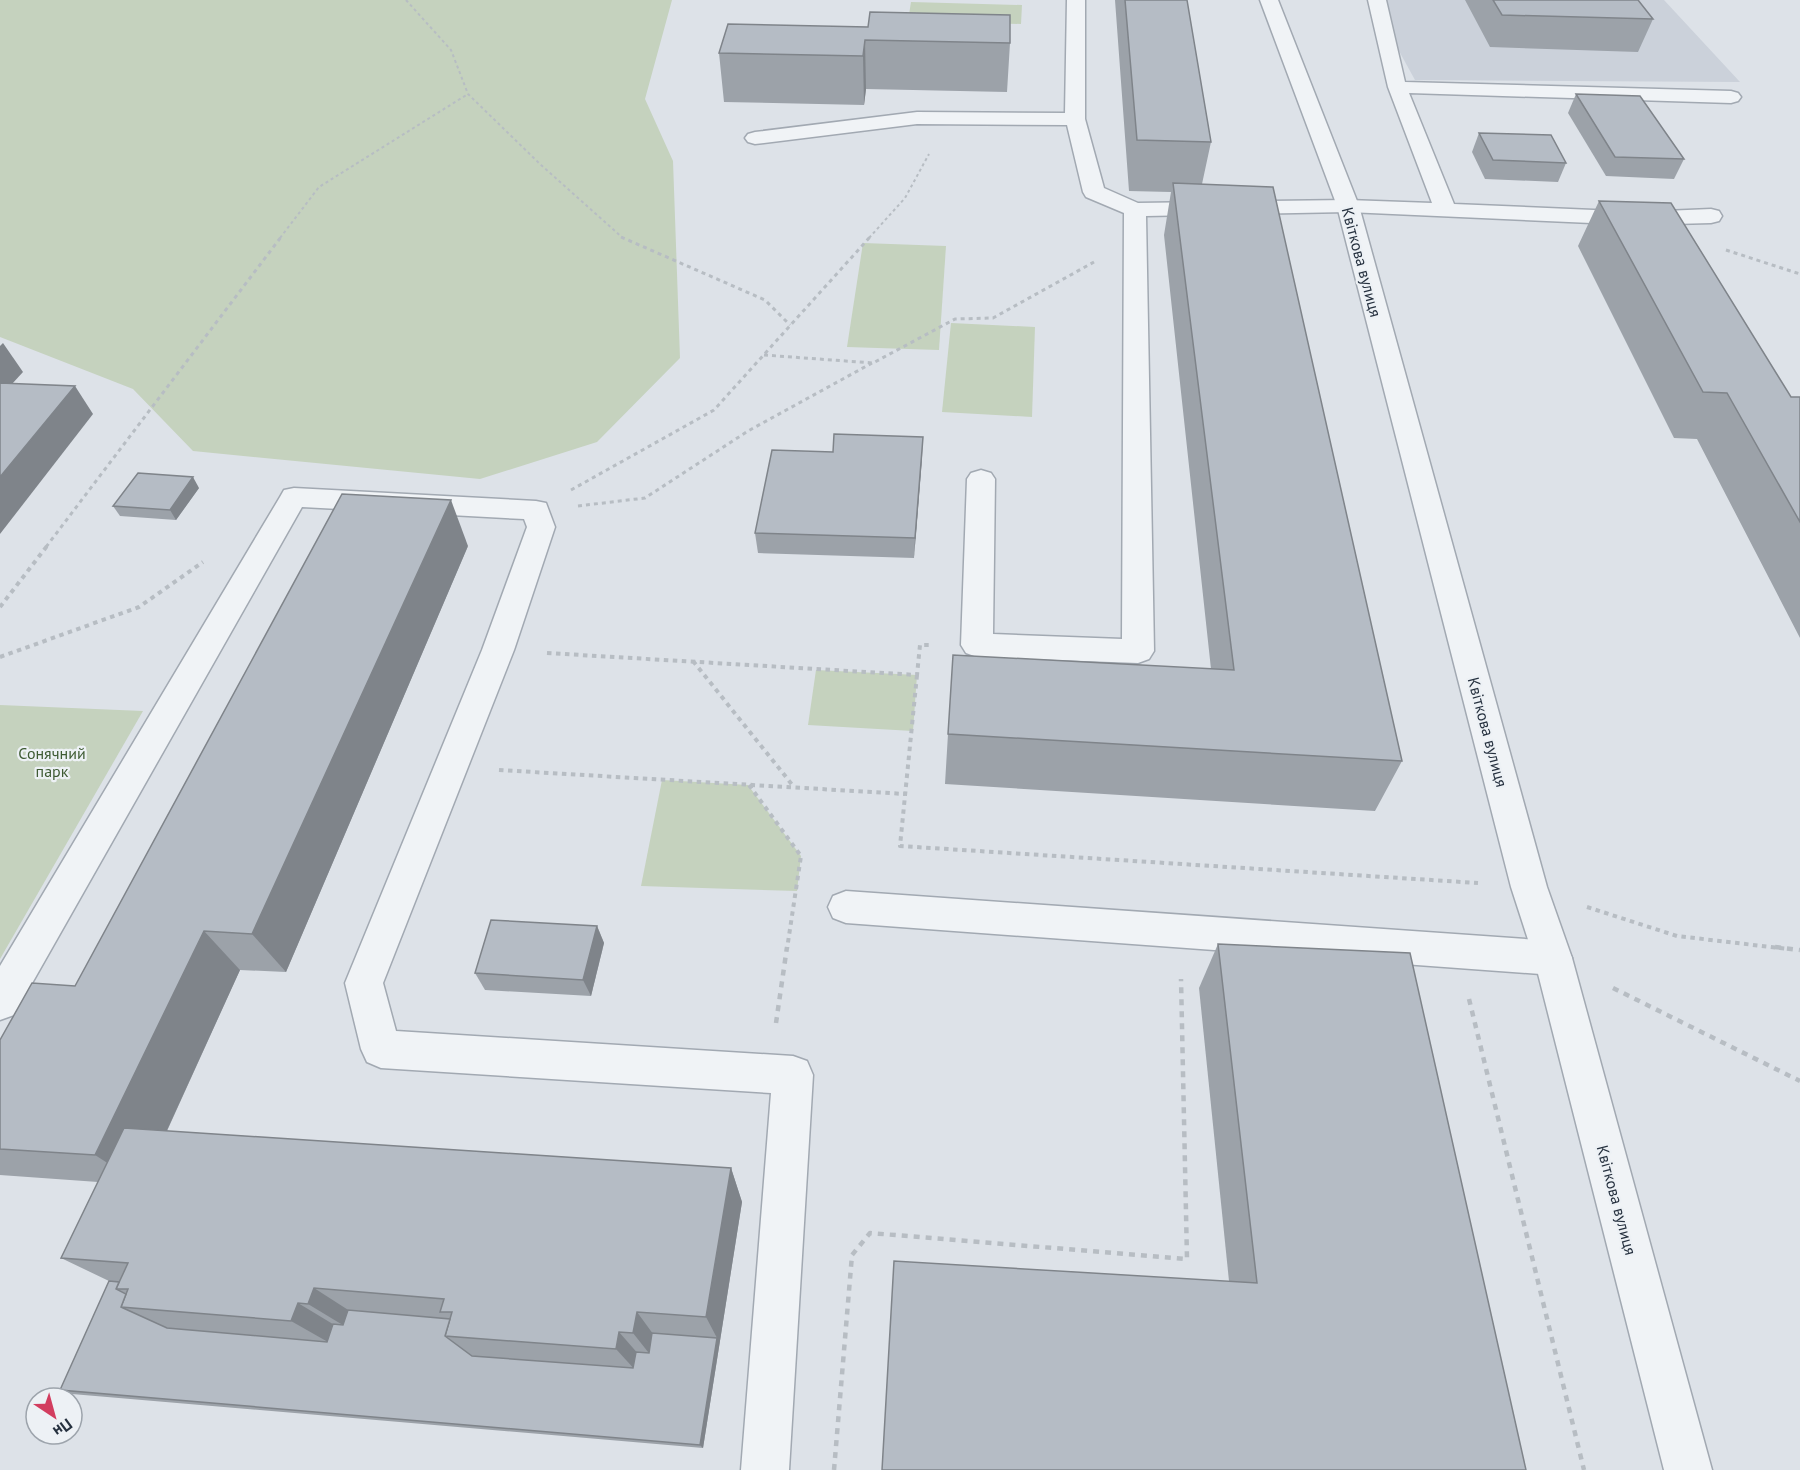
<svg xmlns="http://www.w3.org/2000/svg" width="1800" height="1470" viewBox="0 0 1800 1470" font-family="'PT Sans',sans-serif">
<rect width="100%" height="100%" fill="#dde2e8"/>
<polygon fill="#cbd1da" points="1371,0 1664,0 1740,82 1415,80"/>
<g fill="#c5d2be">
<polygon points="0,0 672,0 645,99 673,161 680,358 597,442 480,479 193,451 133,389 0,337"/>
<polygon points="911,2 1022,5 1021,24 908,21"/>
<polygon points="863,243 946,246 939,350 847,347"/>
<polygon points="951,323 1035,327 1032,417 942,412"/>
<polygon points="816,670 917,675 913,731 808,725"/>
<polygon points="0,705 143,711 0,959"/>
<polygon points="662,780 748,785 801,856 797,891 641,886"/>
</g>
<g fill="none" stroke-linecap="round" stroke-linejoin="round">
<g stroke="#a2a9b2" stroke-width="3">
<g id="service">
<polygon points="1067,0 1085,0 1085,119 1104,188 1138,203 1348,200 1432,203 1388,87 1368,0 1386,0 1405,82 1731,91 1738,93 1741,97 1738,101 1731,103 1409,93 1454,204 1640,212 1711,209 1719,211 1722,216 1719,221 1711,223 1636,225 1348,212 1146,216 1154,651 1149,659 1138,663 977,657 966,653 961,645 967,479 971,473 981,470 991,473 995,479 993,634 1122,639 1124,213 1086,197 1083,192 1067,125 917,124 755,144 748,142 745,138 748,134 755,132 917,112 1065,113"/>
<polygon points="294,488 536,501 546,503 555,527 514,650 383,983 396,1031 793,1056 807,1061 813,1075 789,1470 741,1470 771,1093 381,1068 367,1062 361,1049 345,983 482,650 527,527 524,519 302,507 14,1015 0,1020 0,966 280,497 284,490"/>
<polygon points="846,891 1553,941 1566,946 1572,958 1566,970 1553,975 846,923 833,918 828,907 833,896"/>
</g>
</g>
<g stroke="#a2a9b2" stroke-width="3">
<polygon id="minor" points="1260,0 1278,0 1359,206 1547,887 1572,958 1712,1470 1664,1470 1534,958 1511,887 1337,206"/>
</g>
<g stroke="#b7bdc3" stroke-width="2" stroke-dasharray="3 3" stroke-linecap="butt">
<polyline points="406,0 451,50 468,94 541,165 623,238"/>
<polyline points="280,238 319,187 468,94"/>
<polyline points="869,238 905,198 929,154"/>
</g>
<g stroke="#b7bdc3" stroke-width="3" stroke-dasharray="4 4" stroke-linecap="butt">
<polyline points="621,237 765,300 790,325"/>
<polyline points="1726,250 1800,274"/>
<polyline points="764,355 873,363 955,319 993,318 1094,262"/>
<polyline points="571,490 714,410 870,237"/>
<polyline points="578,506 645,498 748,431 872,363"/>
<polyline points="46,547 281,237"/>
</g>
<g stroke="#b7bdc3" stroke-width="4" stroke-dasharray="4.5 4.5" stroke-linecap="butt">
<polyline points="0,607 47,546"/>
<polyline points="547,653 917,675 920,645 931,645"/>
<polyline points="0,657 139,607 203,562"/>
<polyline points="693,661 794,787"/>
<polyline points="917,675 900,846 1478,883"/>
<polyline points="499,770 905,794"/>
<polyline points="749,785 801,856 787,949"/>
<polyline points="1587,907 1677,936 1788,949"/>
</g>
<g stroke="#b7bdc3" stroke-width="4.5" stroke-dasharray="6 6" stroke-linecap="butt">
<polyline points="1775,947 1800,950"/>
<polyline points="1613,988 1800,1081"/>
<polyline points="1469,999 1584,1470"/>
<polyline points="776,1023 787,947"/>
<polyline points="834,1470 852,1255 870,1233 1187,1259 1181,979"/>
</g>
<use href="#service" fill="#f0f3f6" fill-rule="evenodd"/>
<use href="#minor" fill="#f0f3f6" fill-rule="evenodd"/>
</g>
<g fill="#9ca2a9">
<polygon points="1115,0 1187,0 1211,142 1202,184 1402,761 1375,811 945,784 948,734 1211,669 1164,235 1171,192 1129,191"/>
<polygon points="1465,0 1638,0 1653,19 1638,52 1490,47"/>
<polygon points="728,24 1010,43 1007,92 866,89 864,105 724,102 719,53"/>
<polygon points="1576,94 1684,159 1674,179 1606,176 1568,113"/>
<polygon points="1479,133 1566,163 1558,182 1485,179 1472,152"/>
<polygon points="1599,201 1791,397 1800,397 1800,638 1697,439 1674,438 1578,246"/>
<polygon points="922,457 914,558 758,553 755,533"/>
<polygon points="199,488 176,520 120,516 113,506"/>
<polygon points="468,546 286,972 240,970 167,1131 731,1168 742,1202 703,1448 72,1394 60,1390 109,1281 61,1258 98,1182 0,1175 0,1040 75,986"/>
<polygon points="597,926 604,943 591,996 485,990 475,973"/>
<polygon points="1218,944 1526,1470 1229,1281 1199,988"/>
</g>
<g fill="#7f848a">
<polygon points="865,40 866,89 864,105 863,56"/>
<polygon points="3,343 23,372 0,397 0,346"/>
<polygon points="75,386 93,414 0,534 0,477"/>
<polygon points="923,437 922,457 914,558 915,538"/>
<polygon points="193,477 199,488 176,520 170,510"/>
<polygon points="451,500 468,546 286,972 252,934"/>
<polygon points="597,926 604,943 591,996 583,980"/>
<polygon points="204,931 240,970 142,1185 95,1155"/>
<polygon points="731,1168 742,1202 703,1448 700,1445 717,1338 706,1317"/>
<polygon points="314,1288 356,1315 351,1330 308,1304"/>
<polygon points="298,1303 341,1329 335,1346 291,1321"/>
<polygon points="637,1312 656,1338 652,1357 633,1333"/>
<polygon points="619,1332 640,1356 637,1372 616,1349"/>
</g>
<g fill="#b5bcc5" stroke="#7f848a" stroke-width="1.5">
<polygon points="1125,0 1187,0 1211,142 1137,140"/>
<polygon points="1493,0 1638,0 1653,19 1502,15"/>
<polygon points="870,12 1010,15 1010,43 865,40 863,56 719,53 728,24 868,27"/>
<polygon points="1576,94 1640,96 1684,159 1615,157"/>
<polygon points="1479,133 1551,135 1566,163 1493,160"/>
<polygon points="1173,183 1273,187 1402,761 948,734 953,655 1234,670"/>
<polygon points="1599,201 1671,203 1791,397 1800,397 1800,522 1727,393 1703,392"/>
<polygon points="0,383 75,386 0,477"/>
<polygon points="834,434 923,437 915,538 755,533 772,450 833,452"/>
<polygon points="138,473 193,477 170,510 113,506"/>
<polygon points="342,494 451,500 252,934 204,931 95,1155 0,1149 0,1040 32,983 75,986"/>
<polygon points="491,920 597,926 583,980 475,973"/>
<polygon points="1218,944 1410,953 1526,1470 882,1470 894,1261 1257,1283"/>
<polygon points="124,1128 731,1168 706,1317 637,1312 633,1333 619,1332 616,1349 445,1336 452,1312 440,1312 444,1299 314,1288 308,1304 298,1303 291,1321 121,1307 128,1289 116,1289 128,1263 61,1258"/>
<polygon points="109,1281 119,1282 116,1289 126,1294 121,1307 167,1328 327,1342 333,1324 343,1325 348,1310 450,1319 445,1336 472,1356 633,1368 636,1352 649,1353 652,1333 717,1338 700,1445 60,1390"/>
</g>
<g text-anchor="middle" stroke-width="4.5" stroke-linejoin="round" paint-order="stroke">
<g font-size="16" fill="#26313f" stroke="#edf1f5">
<text transform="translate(1362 262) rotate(75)" y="6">Квіткова вулиця</text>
<text transform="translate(1488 732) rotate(75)" y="6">Квіткова вулиця</text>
<text transform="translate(1617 1200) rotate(75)" y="6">Квіткова вулиця</text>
</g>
<g font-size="16" fill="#3e5b33" stroke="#edf1f5">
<text x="52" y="759">Сонячний<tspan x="52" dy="18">парк</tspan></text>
</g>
</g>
<g transform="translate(54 1416) rotate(144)"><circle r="28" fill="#edf1f5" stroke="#9da4ac" stroke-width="1.5"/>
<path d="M0-4.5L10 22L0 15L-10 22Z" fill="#d23d5f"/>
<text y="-9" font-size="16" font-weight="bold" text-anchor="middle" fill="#26313f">Пн</text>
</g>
</svg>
